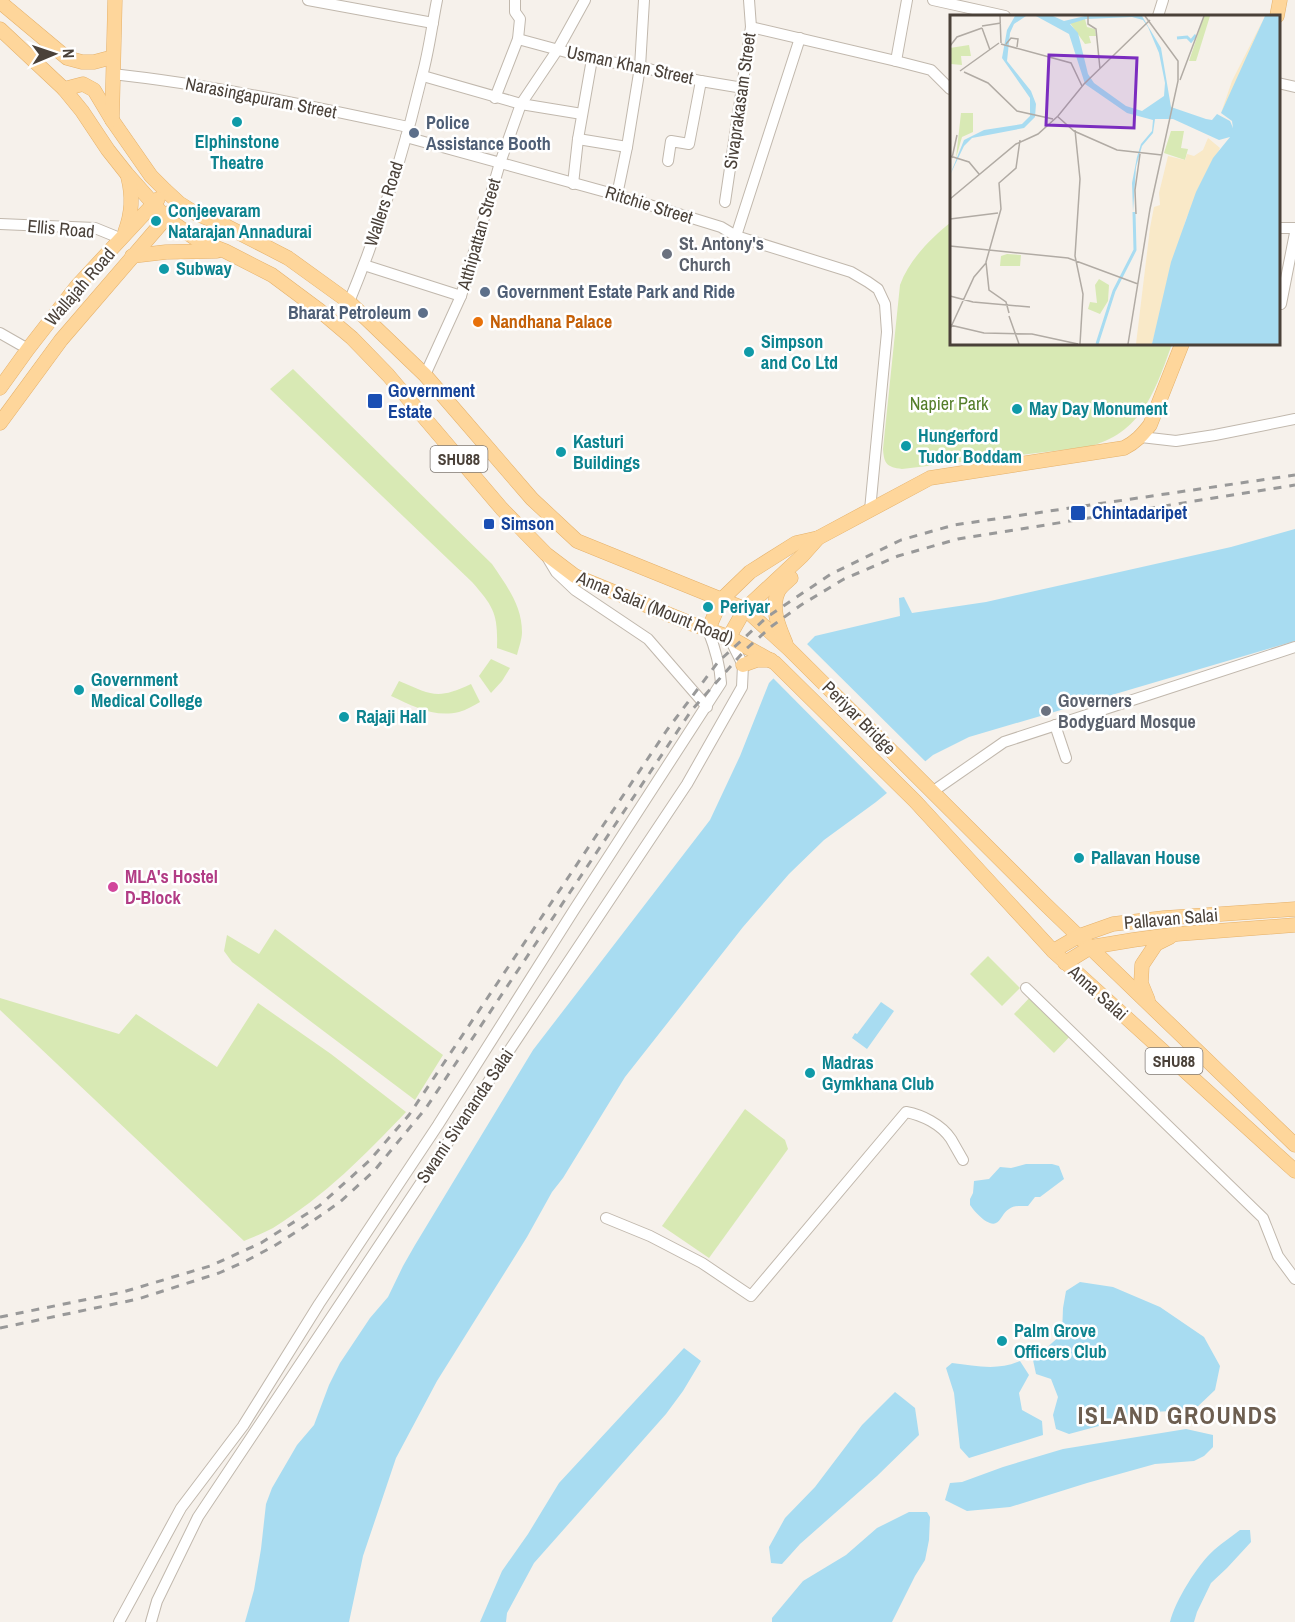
<svg xmlns="http://www.w3.org/2000/svg" width="1295" height="1622" viewBox="0 0 1295 1622" font-family="'Archivo Narrow',sans-serif">
<rect width="100%" height="100%" fill="#f6f1eb"/>
<g fill="#d8e9b4">
<path d="M951,222L952,344H1172C1155,391 1142,434 1087,447L902,469C887,467 884,464 883,449L900,285C909,260 931,238 951,222Z"/>
<path d="M293,369L492,564C506,585 522,605 522,632C522,639 519,647 517,655L497,648C498,614 494,607 472,582L270,389Z"/>
<polygon points="491,659 510,668 502,681 491,693 479,676"/>
<path d="M399,681C432,695 437,700 471,684L480,702C473,706 466,710 459,712C434,718 413,706 391,696Z"/>
<polygon points="275,929 443,1055 415,1100 232,962 224,951 227,935 259,954"/>
<polygon points="988,956 1020,988 1002,1006 970,974"/>
<polygon points="1035,992 1076,1030 1054,1053 1014,1014"/>
<path d="M0,998L119,1034L136,1014L217,1067L258,1003L331,1054L406,1112C364,1156 326,1195 273,1228C264,1233 253,1237 244,1241L0,1010Z"/>
<polygon points="745,1109 785,1140 788,1149 709,1258 662,1226"/>
</g>
<g fill="#a8dcf1">
<polygon points="1295,529 1295,641 969,737 933,755 876,802 824,840 789,874 743,927 625,1077 563,1178 552,1192 527,1237 437,1381 396,1458 363,1556 349,1622 245,1622 254,1590 261,1549 266,1504 272,1488 297,1445 314,1425 329,1385 340,1363 370,1318 388,1297 403,1266 415,1245 533,1050 710,820 740,756 769,683 815,636 900,616 899,598 904,597 912,613 986,602 1231,547"/>
<polygon points="881,1002 894,1011 867,1049 852,1038 855,1033 857,1034"/>
<path d="M1026,1164H1052L1059,1166L1064,1179L1040,1197H1035L1028,1206C1022,1206 1014,1205 1009,1209C1003,1212 1001,1221 996,1223C988,1227 974,1211 970,1205V1199L973,1193L974,1181L989,1179L1000,1167L1011,1168Z"/>
<polygon points="1080,1282 1113,1287 1160,1307 1204,1337 1220,1366 1215,1390 1194,1410 1151,1412 1069,1434 1056,1429 1053,1415 1058,1397 1051,1379 1036,1374 1033,1360 1062,1334 1063,1308 1066,1291"/>
<polygon points="684,1348 701,1361 683,1391 666,1414 534,1563 507,1613 506,1622 480,1622 502,1571 528,1534 559,1483"/>
<path d="M1020,1361L1029,1375L1019,1393L1022,1410L1042,1421L1043,1435L969,1458L960,1448L954,1393L946,1368L952,1363C976,1366 998,1371 1020,1361Z"/>
<polygon points="895,1392 915,1408 919,1435 877,1476 800,1544 782,1564 771,1563 769,1547 785,1518 815,1487 862,1425"/>
<polygon points="1186,1429 1213,1435 1213,1447 1204,1456 1194,1461 1155,1464 1087,1483 1010,1507 967,1511 945,1500 950,1483 962,1482 1003,1467 1063,1449"/>
<polygon points="909,1512 927,1512 930,1517 929,1540 925,1560 915,1576 892,1622 772,1622 772,1618 803,1581 846,1555 877,1528"/>
<path d="M1240,1530H1250L1251,1542L1227,1568L1211,1583L1197,1612L1194,1622H1170C1175,1601 1198,1564 1214,1550C1222,1543 1232,1536 1240,1530Z"/>
</g>
<polygon fill="#f6f1eb" points="805,642 928,764 889,795 771,676"/>
<g fill="none" stroke-linecap="round" stroke-linejoin="round">
<g stroke="#c1b8ad" stroke-width="12">
<g id="minor">
<polyline points="308,0 433,23"/>
<polyline points="907,0 896,61 931,70 950,89"/>
<polyline points="933,0 1005,16"/>
<polyline points="1158,16 1163,0"/>
<polyline points="751,27 896,61"/>
<polyline points="518,39 592,59 640,67 701,81 743,88"/>
<path d="M113,74C213,85 310,106 408,127"/>
<polyline points="423,76 521,104 582,114"/>
<polyline points="1278,83 1295,87"/>
<polyline points="495,98 518,39 520,19 515,12 515,0"/>
<polyline points="406,137 617,195 721,227 736,236 851,272 868,282 878,289 885,304 887,332 870,510"/>
<polyline points="578,139 627,147"/>
<polyline points="668,161 671,141 689,144 701,81"/>
<polyline points="573,184 578,139 592,59"/>
<polyline points="617,195 627,147 640,67 644,0"/>
<polyline points="725,202 751,27 749,0"/>
<polyline points="0,224 95,228 122,239"/>
<polyline points="1278,228 1295,228"/>
<polyline points="736,236 800,38"/>
<polyline points="364,265 461,296"/>
<path d="M349,302C379,229 404,153 422,76C429,51 432,25 437,0"/>
<polyline points="1281,304 1295,233"/>
<polyline points="0,333 28,349"/>
<polyline points="425,375 461,296 500,163 521,104 558,49 585,0"/>
<polyline points="1141,437 1176,441 1215,435 1295,419"/>
<polyline points="547,557 556,572 575,590 648,639 707,707"/>
<polyline points="1055,725 1066,758"/>
<polyline points="932,792 1004,742 1295,647"/>
<polyline points="1026,988 1263,1218 1278,1256 1295,1279"/>
<path d="M606,1218L650,1236L702,1263L751,1296L906,1112C922,1115 941,1124 951,1139C955,1146 959,1153 963,1160"/>
<path d="M119,1622L181,1508L243,1426L319,1304L438,1125L574,910L721,683C720,664 715,648 708,630"/>
<polyline points="151,1622 157,1601 198,1517 687,784 742,687 743,665 729,637"/>
</g>
</g>
<g stroke="#e5b16a" stroke-width="15">
<g id="major">
<polyline points="0,2 67,58 82,62 94,62 113,57"/>
<polyline points="1277,16 1280,0"/>
<polyline points="0,29 64,89 82,111 108,150 127,174 166,218 199,241 225,251 272,275 319,310 352,338 388,375 502,509 546,554 575,576 692,624 729,637 775,663 915,801 1053,951 1295,1171"/>
<polyline points="64,89 83,84 94,90 112,120 151,176 165,190 179,203 195,213 224,225 288,258 349,302 425,375 532,499 577,541 745,609 789,649 1044,903 1295,1145"/>
<polyline points="112,120 115,0"/>
<path d="M125,232C132,213 133,197 128,177"/>
<polyline points="132,256 166,252 217,251"/>
<polyline points="0,388 28,349 77,286 158,199"/>
<polyline points="0,423 61,340 172,211"/>
<polyline points="708,630 721,600 750,572 796,543 818,538"/>
<path d="M729,637L745,609L802,556L818,538L930,478L1124,448C1136,442 1142,435 1150,425L1182,344"/>
<path d="M786,644C780,629 770,609 778,592C780,587 787,582 791,578"/>
<polyline points="743,665 757,660 771,660"/>
<polyline points="1053,951 1079,936 1113,924 1164,918 1295,909"/>
<polyline points="1065,963 1091,947 1133,940 1177,934 1295,925"/>
<polyline points="1148,1000 1141,983 1142,965 1156,944 1170,937"/>
</g>
</g>
<use href="#minor" stroke="#fff" stroke-width="10"/>
<use href="#major" stroke="#fed69b" stroke-width="14"/>
<g stroke="#999" stroke-width="3" stroke-dasharray="8 8" stroke-linecap="butt">
<polyline points="0,1317 123,1292 210,1266 261,1243 319,1206 369,1161 409,1115 667,730 718,662 767,617 831,574 901,540 954,525 1295,475"/>
<polyline points="0,1328 138,1299 219,1273 244,1262 274,1246 304,1227 340,1202 374,1171 426,1108 691,711 745,650 772,626 801,605 844,579 898,556 958,539 1295,485"/>
</g>
</g>
<g fill="#0f9aa8" stroke="#fff" stroke-width="2">
<circle cx="237" cy="122" r="6"/>
<circle cx="156" cy="221" r="6"/>
<circle cx="164" cy="269" r="6"/>
<circle cx="749" cy="352" r="6"/>
<circle cx="1017" cy="409" r="6"/>
<circle cx="906" cy="446" r="6"/>
<circle cx="561" cy="452" r="6"/>
<circle cx="708" cy="607" r="6"/>
<circle cx="79" cy="690" r="6"/>
<circle cx="344" cy="717" r="6"/>
<circle cx="1079" cy="858" r="6"/>
<circle cx="810" cy="1073" r="6"/>
<circle cx="1002" cy="1341" r="6"/>
</g>
<g fill="#5c6f8a" stroke="#fff" stroke-width="2">
<circle cx="414" cy="133" r="6"/>
<circle cx="485" cy="292" r="6"/>
<circle cx="423" cy="313" r="6"/>
</g>
<g fill="#6b7280" stroke="#fff" stroke-width="2">
<circle cx="667" cy="254" r="6"/>
<circle cx="1046" cy="711" r="6"/>
</g>
<circle fill="#e8710a" stroke="#fff" stroke-width="2" cx="478" cy="322" r="6"/>
<g fill="#1a4fb4" stroke="#fff" stroke-width="2">
<rect x="367" y="393" width="16" height="16" rx="3"/>
<rect x="1070" y="505" width="16" height="16" rx="3"/>
<rect x="483" y="518" width="12" height="12" rx="3"/>
</g>
<circle fill="#d1479c" stroke="#fff" stroke-width="2" cx="113" cy="887" r="6"/>
<g text-anchor="middle" stroke-width="5" stroke-linejoin="round" paint-order="stroke">
<g fill="#fff" stroke="#807a74" stroke-width="1.5">
<rect x="430.5" y="446" width="57" height="26" rx="4.5"/>
<rect x="1145.5" y="1048" width="57" height="26" rx="4.5"/>
</g>
<g font-size="16" font-weight="bold" fill="#4a4139">
<text x="459" y="465">SHU88</text>
<text x="1174" y="1067">SHU88</text>
</g>
<g font-size="18" fill="#4a4139" stroke="#fff">
<text transform="translate(630 65) rotate(12)" y="6">Usman Khan Street</text>
<text transform="translate(261 98) rotate(11)" y="6">Narasingapuram Street</text>
<text transform="translate(740 101) rotate(-82)" y="6">Sivaprakasam Street</text>
<text transform="translate(384 204) rotate(-72)" y="6">Wallers Road</text>
<text transform="translate(649 205) rotate(17)" y="6">Ritchie Street</text>
<text transform="translate(61 229) rotate(5)" y="6">Ellis Road</text>
<text transform="translate(479 234) rotate(-74)" y="6">Atthipattan Street</text>
<text transform="translate(80 287) rotate(-49)" y="6">Wallajah Road</text>
<text transform="translate(655 608) rotate(22)" y="6">Anna Salai (Mount Road)</text>
<text transform="translate(859 718) rotate(45)" y="6">Periyar Bridge</text>
<text transform="translate(1171 919) rotate(-5)" y="6">Pallavan Salai</text>
<text transform="translate(1098 993) rotate(42)" y="6">Anna Salai</text>
<text transform="translate(465 1116) rotate(-56)" y="6">Swami Sivananda Salai</text>
</g>
<g font-size="18" font-weight="bold" fill="#4e5e75" stroke="#fff" text-anchor="start">
<text x="426" y="129">Police<tspan x="426" dy="21">Assistance Booth</tspan></text>
<text x="497" y="298">Government Estate Park and Ride</text>
<text x="411" y="319" text-anchor="end">Bharat Petroleum</text>
</g>
<g font-size="18" font-weight="bold" fill="#0d838f" stroke="#fff" text-anchor="start">
<text x="237" y="148" text-anchor="middle">Elphinstone<tspan x="237" dy="21">Theatre</tspan></text>
<text x="168" y="217">Conjeevaram<tspan x="168" dy="21">Natarajan Annadurai</tspan></text>
<text x="176" y="275">Subway</text>
<text x="761" y="348">Simpson<tspan x="761" dy="21">and Co Ltd</tspan></text>
<text x="1029" y="415">May Day Monument</text>
<text x="918" y="442">Hungerford<tspan x="918" dy="21">Tudor Boddam</tspan></text>
<text x="573" y="448">Kasturi<tspan x="573" dy="21">Buildings</tspan></text>
<text x="720" y="613">Periyar</text>
<text x="91" y="686">Government<tspan x="91" dy="21">Medical College</tspan></text>
<text x="356" y="723">Rajaji Hall</text>
<text x="1091" y="864">Pallavan House</text>
<text x="822" y="1069">Madras<tspan x="822" dy="21">Gymkhana Club</tspan></text>
<text x="1014" y="1337">Palm Grove<tspan x="1014" dy="21">Officers Club</tspan></text>
</g>
<g font-size="18" font-weight="bold" fill="#5b616d" stroke="#fff" text-anchor="start">
<text x="679" y="250">St. Antony's<tspan x="679" dy="21">Church</tspan></text>
<text x="1058" y="707">Governers<tspan x="1058" dy="21">Bodyguard Mosque</tspan></text>
</g>
<g font-size="18" font-weight="bold" fill="#c56008" stroke="#fff" text-anchor="start">
<text x="490" y="328">Nandhana Palace</text>
</g>
<g font-size="18" font-weight="bold" fill="#164399" stroke="#fff" text-anchor="start">
<text x="388" y="397">Government<tspan x="388" dy="21">Estate</tspan></text>
<text x="1092" y="519">Chintadaripet</text>
<text x="501" y="530">Simson</text>
</g>
<g font-size="18" fill="#547e2a" stroke="#fff">
<text x="949" y="410">Napier Park</text>
</g>
<g font-size="18" font-weight="bold" fill="#b23c85" stroke="#fff" text-anchor="start">
<text x="125" y="883">MLA's Hostel<tspan x="125" dy="21">D-Block</tspan></text>
</g>
<g font-size="24" font-weight="bold" letter-spacing="1.5" fill="#6d5e50" stroke="#fff">
<text x="1178" y="1424">ISLAND GROUNDS</text>
</g>
</g>
<g transform="translate(950 15)">
<rect width="330" height="330" fill="#f6f1eb"/>
<path d="M254,1H260L246,46H239ZM135,4L137,12L145,14L146,21H139L141,28L135,29L120,8ZM19,30L21,41H11L12,50L1,49L0,33ZM11,98H23V117L12,122L6,143ZM221,116H234L231,133L238,134L235,145L214,138ZM57,239L71,240L70,251H50L51,241ZM149,264L159,270L158,286L150,299L138,294L140,287L147,288L145,270Z" fill="#d8e9b4"/>
<path d="M314,3L288,64L271,98L282,66ZM258,123L270,133L236,204L202,329H186L200,213L204,192L210,190L209,178L218,141L235,145L237,139L244,141L253,135Z" fill="#f9e9c8"/>
<path d="M65,1H76L64,9L60,18L57,46L81,76L86,89L85,102L74,113L22,123L14,131L0,160L14,125L34,115L72,109L80,101V83L52,43L57,15ZM86,1H103L114,6L135,1H192L211,33L221,92L256,104L262,105L267,99L280,106L283,113L282,106L271,98L315,1H330V329H202L221,247L246,177L263,143L280,122L269,125L223,104H205L203,118L192,131L186,152L183,197L182,168L187,142L191,129L202,116L203,105L177,98L135,69L119,19ZM182,2L193,5L198,12L209,38L215,68L214,81L192,96L176,91L144,68L138,59L128,18L120,9L136,4Z" fill="#a8dcf1" fill-rule="evenodd"/>
<path fill="none" stroke="#a8dcf1" stroke-width="3" d="M227,23L237,22L241,26L246,20M147,329L164,276L185,235L184,197"/>
<path fill="none" stroke="#b1aba4" stroke-width="1.5" d="M50,1L51,28M138,1V9L146,14L150,54M32,11L51,8M32,13L40,35M51,29L121,48L132,71M56,29L61,23L68,24L67,32M0,31L7,22L32,13M10,56L49,28M14,57L38,68L67,96L103,104M230,65L254,1M107,101L124,116L167,135L212,140M125,115L130,164L125,241L133,279L130,329M0,141L19,147L29,159M2,143L7,120M0,184L66,129L88,119L108,101L134,69L200,5M186,199L185,175L190,139M0,204L48,198M0,231L118,243L188,269M0,281L23,287L80,292M59,298L56,287L39,275L36,247L51,194L49,168L66,153L70,125M59,301L69,329M0,310L34,318L82,319L128,329M0,314L24,262L36,248M178,329L200,194L228,66V46L195,1"/>
<path fill="#7b2cbf" fill-opacity="0.15" stroke="#7b2cbf" stroke-width="3" d="M99,40L187,43L184,113L96,110Z"/>
<rect width="330" height="330" fill="none" stroke="#4a4139" stroke-width="3"/>
</g>
<g transform="translate(54 54) rotate(88)" stroke="#ffffff" stroke-width="4.5" paint-order="stroke">
<path d="M0-4.5L10 22L0 15L-10 22Z" fill="#4a4139"/>
<text y="-9" font-size="16" font-weight="bold" text-anchor="middle" fill="#4a4139">N</text>
</g>
</svg>
